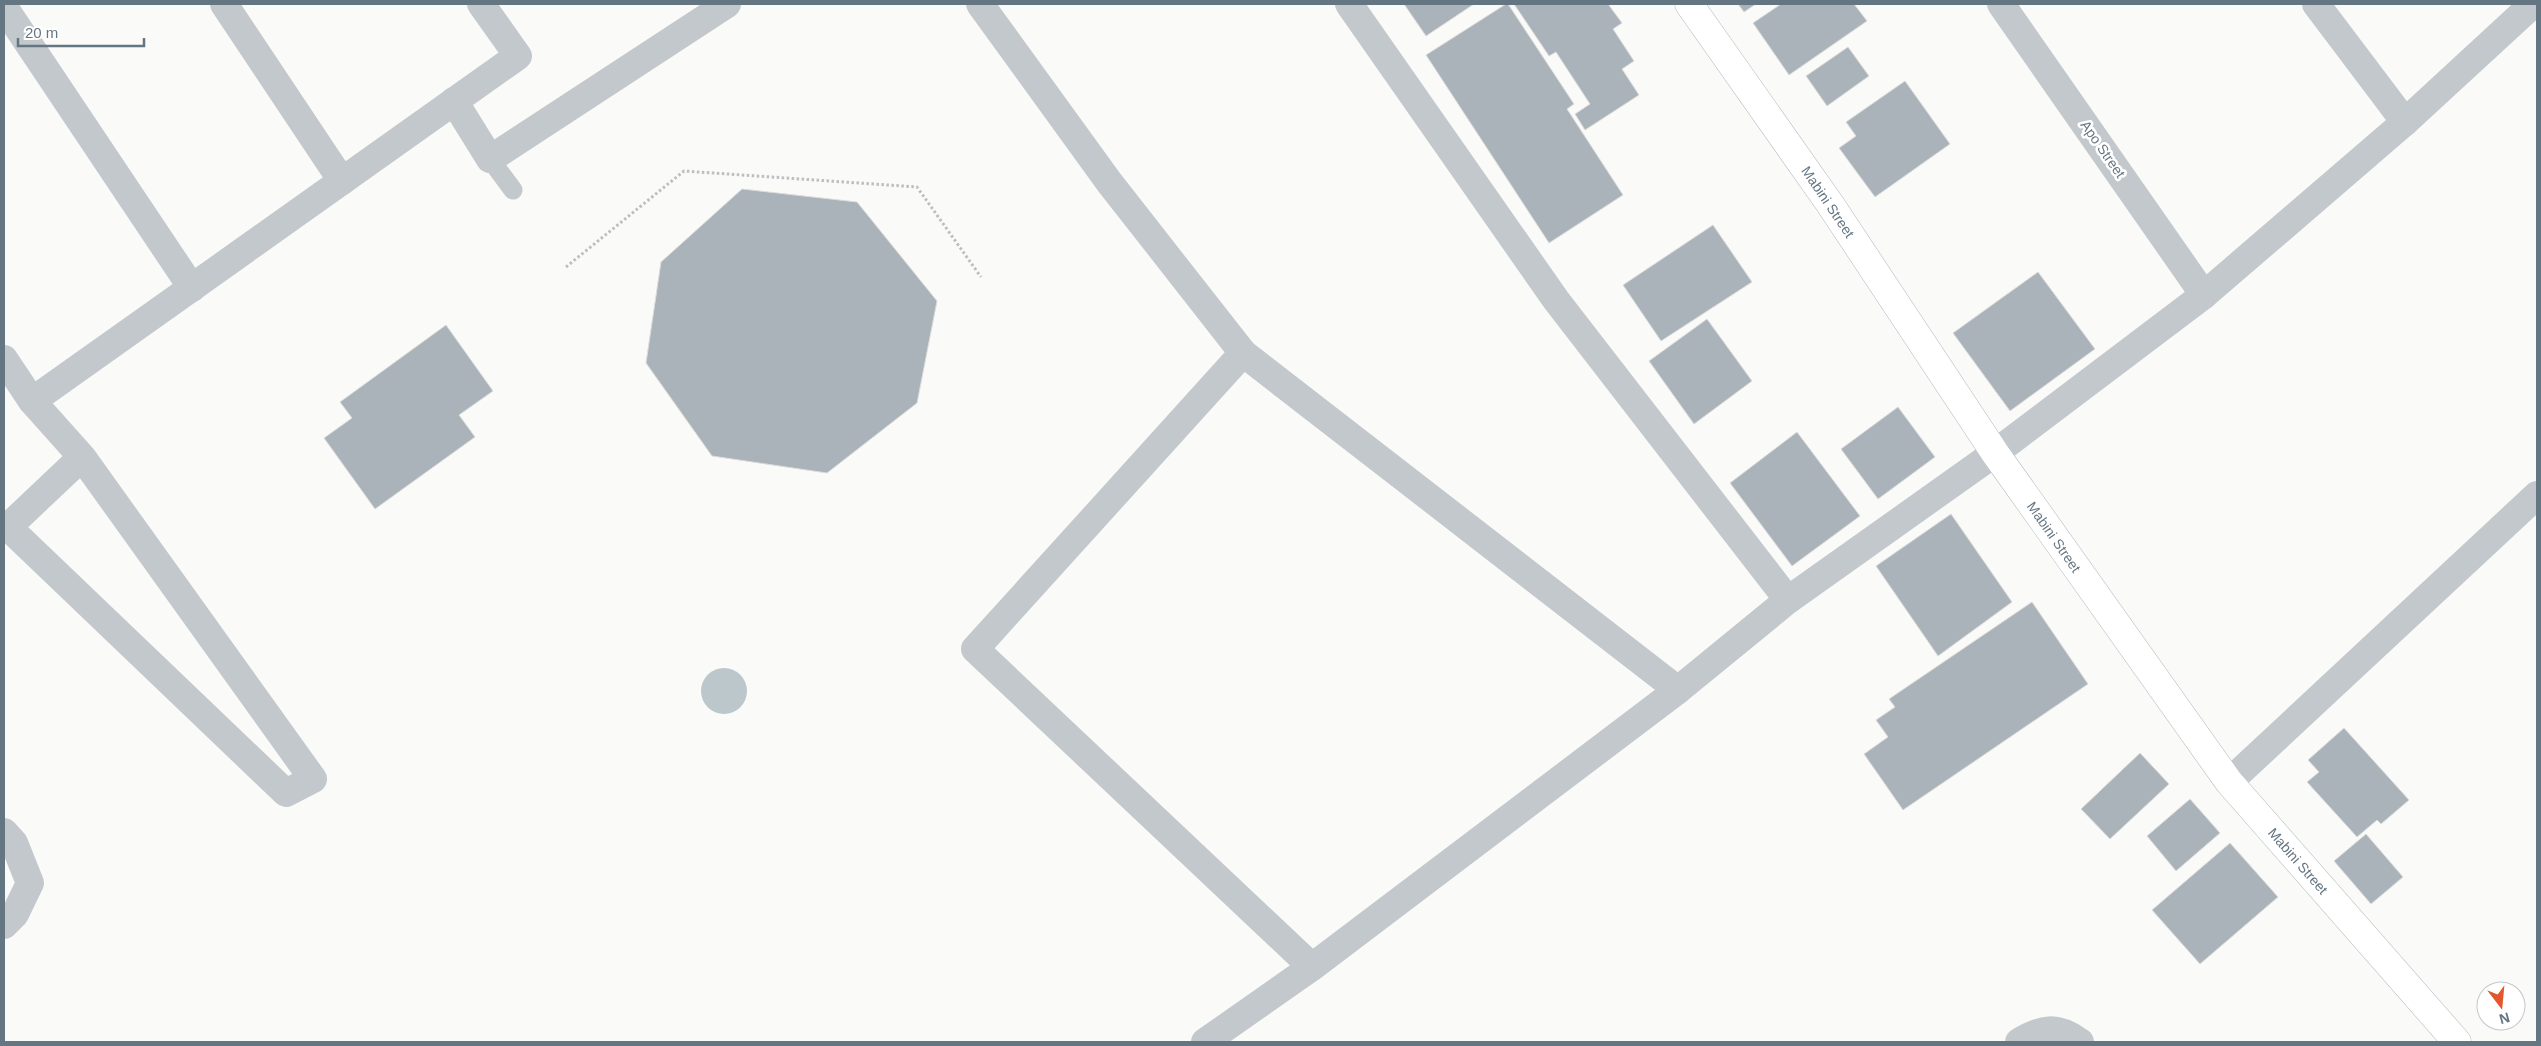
<svg xmlns="http://www.w3.org/2000/svg" width="2541" height="1046" viewBox="0 0 2541 1046" font-family="Arial,sans-serif">
<rect width="100%" height="100%" fill="#fafaf8"/>
<circle fill="#bbc7cb" cx="724" cy="691" r="23"/>
<g fill="#aab3b9" stroke="#dcdcda">
<polygon points="1404,4 1474,4 1426,36"/>
<polygon points="1506,4 1508,4 1574,104 1567,109 1623,195 1549,243 1426,55"/>
<polygon points="1514,4 1608,4 1622,23 1613,29 1634,61 1622,69 1639,95 1585,130 1575,114 1590,104 1556,52 1549,56"/>
<polygon points="1738,4 1756,4 1744,12"/>
<polygon points="1781,4 1854,4 1867,21 1789,75 1753,23"/>
<polygon points="1848,47 1869,76 1827,106 1806,76"/>
<polygon points="1905,81 1950,144 1875,197 1839,148 1856,136 1846,122"/>
<polygon points="742,189 857,202 937,301 917,403 827,473 712,456 646,363 661,262"/>
<polygon points="1713,225 1752,282 1661,341 1623,285"/>
<polygon points="2038,272 2095,349 2010,411 1953,333"/>
<polygon points="1707,319 1752,381 1694,424 1649,361"/>
<polygon points="446,325 493,391 459,415 475,437 375,509 324,438 352,418 340,402"/>
<polygon points="1898,407 1935,457 1878,499 1841,449"/>
<polygon points="1797,432 1860,516 1792,566 1730,483"/>
<polygon points="1951,514 2012,602 1938,656 1876,566"/>
<polygon points="2032,602 2088,684 1903,810 1864,754 1888,737 1876,720 1895,707 1889,699"/>
<polygon points="2344,728 2409,800 2381,824 2377,820 2357,837 2307,782 2319,772 2308,760"/>
<polygon points="2140,753 2169,784 2110,839 2081,809"/>
<polygon points="2190,799 2220,833 2176,871 2147,836"/>
<polygon points="2366,834 2403,877 2371,904 2334,861"/>
<polygon points="2230,843 2278,897 2200,964 2152,910"/>
</g>
<g fill="none" stroke-linecap="round" stroke-linejoin="round">
<g stroke="#b3babf" stroke-width="29">
<polyline id="secondary" points="1689,4 1830,204 1995,453 2229,782 2457,1042"/>
</g>
<polyline stroke="#bbbfc2" stroke-width="3" stroke-dasharray="2.5 2.5" stroke-linecap="butt" points="566,267 684,171 917,187 981,277"/>
<polyline stroke="#c3c8cc" stroke-width="19" points="490,159 513,190"/>
<g stroke="#c3c8cc" stroke-width="28">
<polyline points="224,4 342,181"/>
<polyline points="980,4 1109,182 1243,353 1678,690"/>
<polyline points="1349,4 1556,300 1788,600"/>
<polyline points="2001,4 2204,295"/>
<polyline points="2316,4 2405,122"/>
<polyline points="4,7 192,288"/>
<polyline points="454,101 490,159 727,4"/>
<polyline points="1243,353 975,649 1312,967"/>
<polyline points="4,359 32,401 518,56 481,4"/>
<polyline points="32,401 82,457 313,779 286,793 8,527 82,457"/>
<polyline points="2229,782 2537,495"/>
<polyline points="4,832 14,843 30,883 15,914 4,925"/>
<path d="M2019,1042C2042,1028 2057,1025 2080,1042"/>
</g>
<polyline stroke="#c3c8cc" stroke-width="28" points="1205,1042 1312,967 1678,690 1788,600 1995,453 2204,295 2405,122 2533,4"/>
<use href="#secondary" stroke="#fff" stroke-width="28"/>
</g>
<g text-anchor="middle" stroke-width="5" stroke-linejoin="round" paint-order="stroke">
<g font-size="14" fill="#657683" stroke="#fff">
<text transform="translate(2103 149) rotate(55)" y="5">Apo Street</text>
<text transform="translate(1828 202) rotate(56)" y="5">Mabini Street</text>
<text transform="translate(2054 537) rotate(55)" y="5">Mabini Street</text>
<text transform="translate(2298 861) rotate(49)" y="5">Mabini Street</text>
</g>
</g>
<rect width="2541" height="1046" fill="none" stroke="#657683" stroke-width="10"/>
<g transform="translate(2501 1006) rotate(164)"><circle r="24" fill="#ffffff" stroke="#c1c8cd"/>
<path d="M0-4L9 19L0 12L-9 19Z" fill="#e4572e"/>
<text y="-8" font-size="14" font-weight="bold" text-anchor="middle" fill="#657683">N</text>
</g>
<path d="M18 38v8h126v-8" fill="none" stroke="#657683" stroke-width="2.5"/>
<text x="25" y="38" font-size="15" fill="#657683" stroke="#ffffff" stroke-width="4" paint-order="stroke">20 m</text>
</svg>
